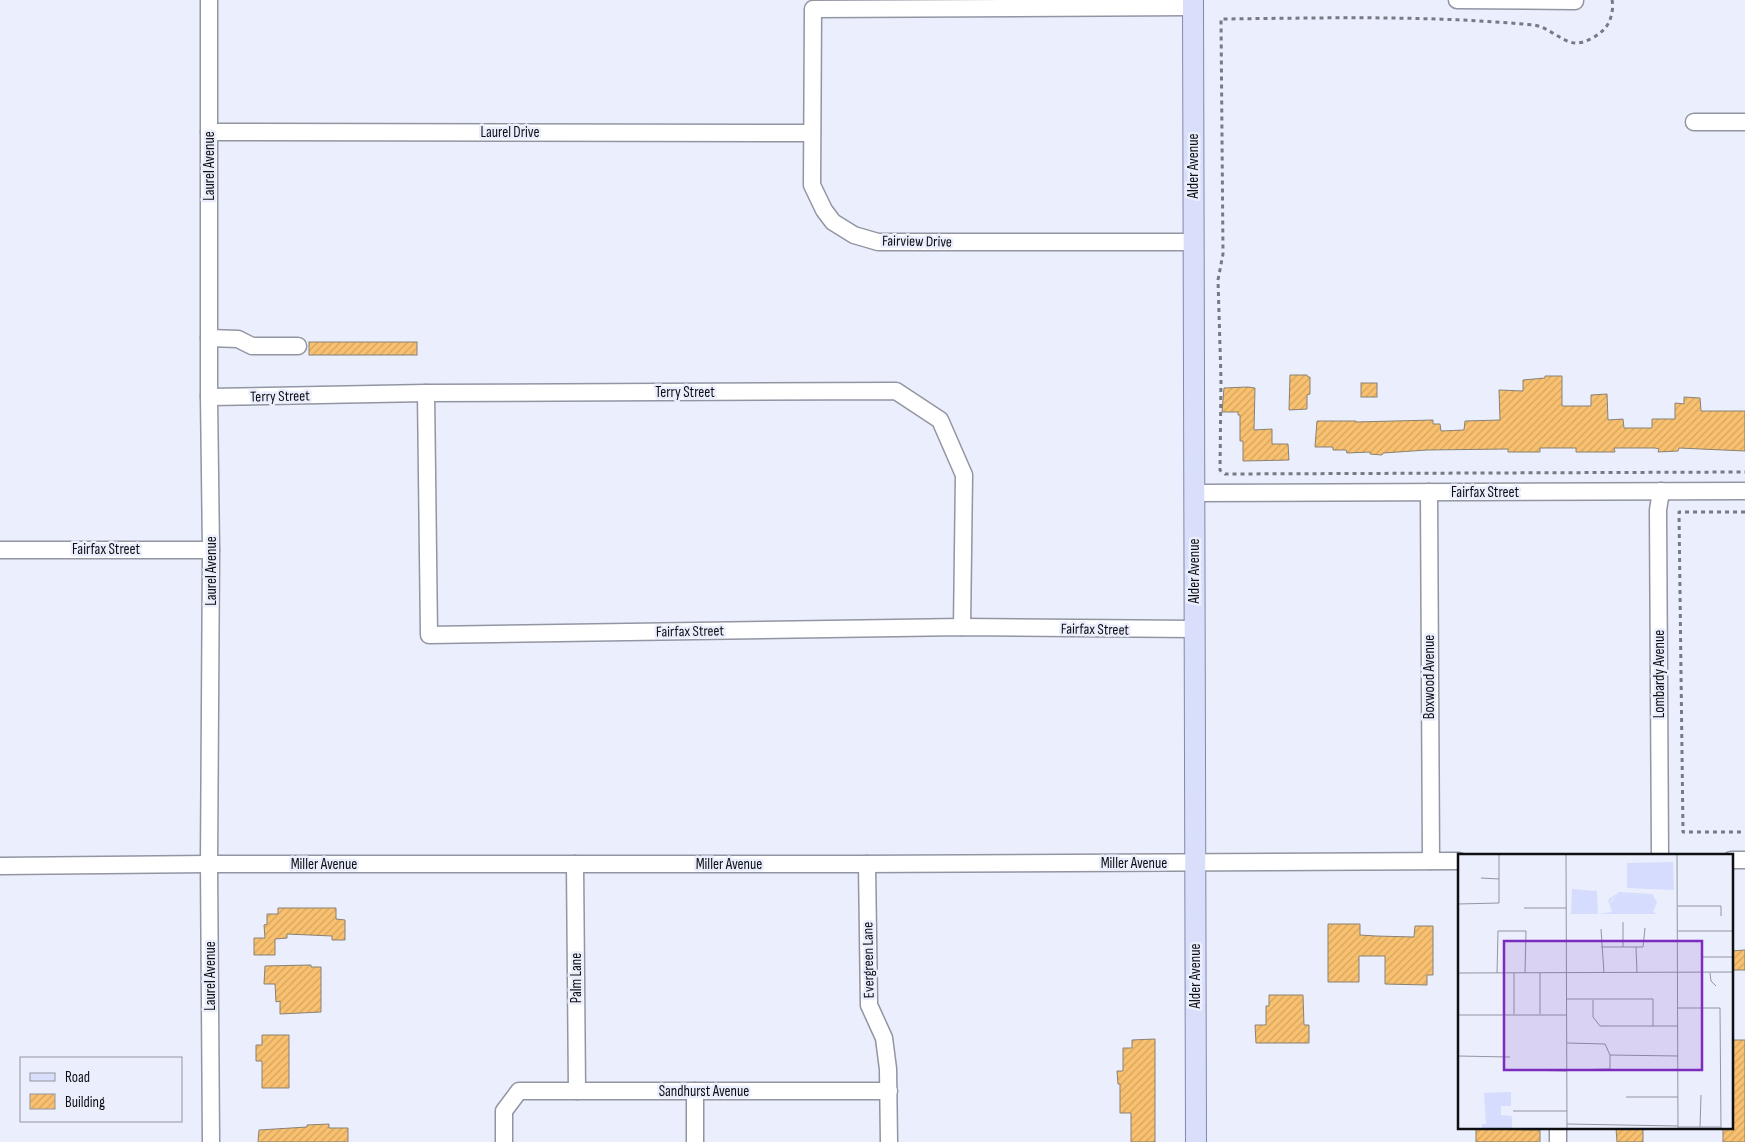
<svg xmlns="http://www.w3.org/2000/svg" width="1745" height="1142" viewBox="0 0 1745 1142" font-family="'Sofia Sans Condensed',sans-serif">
<defs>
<pattern id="building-hatch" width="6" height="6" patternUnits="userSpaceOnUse" patternTransform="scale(1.25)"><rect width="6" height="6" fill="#f8c06f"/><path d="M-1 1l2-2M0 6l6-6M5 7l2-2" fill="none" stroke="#d3a45f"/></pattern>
</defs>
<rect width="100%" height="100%" fill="#ebeffd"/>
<g fill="url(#building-hatch)" stroke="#898175">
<rect x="309" y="342" width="108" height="13"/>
<polygon points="1290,375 1307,375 1308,377 1310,377 1310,394 1307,395 1307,409 1289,410"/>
<polygon points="1545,376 1562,376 1562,406 1591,406 1591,395 1607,394 1608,420 1623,419 1624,428 1652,428 1652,419 1675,419 1675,403 1684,404 1684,397 1700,398 1701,411 1745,411 1745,451 1679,448 1678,451 1658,452 1659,449 1655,448 1614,448 1615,452 1576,452 1576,448 1540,448 1540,452 1508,452 1508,449 1427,450 1383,453 1382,455 1370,454 1370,452 1347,453 1346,450 1333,450 1333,447 1315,447 1317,421 1356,421 1356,422 1433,420 1433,424 1440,424 1441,431 1464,430 1465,421 1500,420 1499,390 1523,391 1523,380 1545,378"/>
<rect x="1361" y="383" width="16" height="14"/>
<polygon points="1248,387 1255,388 1254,430 1272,429 1272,444 1288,444 1289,460 1243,461 1243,441 1240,441 1240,415 1238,415 1238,412 1222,412 1224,388"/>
<polygon points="278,908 336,908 336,919 345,920 345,940 332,940 332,936 287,934 287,938 275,939 275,955 254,955 254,938 265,938 264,925 267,924 267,914 278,914"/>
<polygon points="1328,924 1360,924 1360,935 1376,936 1414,937 1415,926 1433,926 1433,975 1427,975 1427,985 1385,984 1385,956 1359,956 1359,982 1328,982"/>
<polygon points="1745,950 1745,970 1731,970 1731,951"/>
<polygon points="311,965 311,967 321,967 321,1012 280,1014 280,1001 276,1002 275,984 264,984 265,966"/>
<polygon points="1269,995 1303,995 1304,1025 1309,1025 1309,1043 1256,1043 1255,1025 1266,1025 1266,1006 1269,1006"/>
<polygon points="262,1035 289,1035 289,1088 262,1088 262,1061 256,1061 256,1045 262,1045"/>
<polygon points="1155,1039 1155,1142 1131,1142 1131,1113 1120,1113 1120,1084 1118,1084 1117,1071 1123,1071 1123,1048 1132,1048 1132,1040"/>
<polygon points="1731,1040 1745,1040 1745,1142 1723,1142 1723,1128 1731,1128"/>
<polygon points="329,1124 329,1128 348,1128 348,1142 258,1142 259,1130 307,1127 307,1125"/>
<polygon points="1616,1128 1643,1128 1643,1142 1617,1142"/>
<polygon points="1476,1129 1540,1130 1540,1142 1476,1142"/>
</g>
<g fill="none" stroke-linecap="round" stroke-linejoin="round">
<g stroke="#9295a2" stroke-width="19">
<g id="minor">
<polyline points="209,0 209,397 211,550 209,864 211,1142"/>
<polyline points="1457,0 1575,1"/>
<polyline points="1193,7 813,9 812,185 824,210 833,222 854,235 878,242 1193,242"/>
<polyline points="1694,122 1745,122"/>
<polyline points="209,132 812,133"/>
<polyline points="209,338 238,339 252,346 298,346"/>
<polyline points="426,393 429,635 962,627 1194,629"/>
<polyline points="209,397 426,393 896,391 940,420 964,475 962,627"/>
<polyline points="1429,492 1431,861"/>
<polyline points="1194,493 1745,491"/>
<polyline points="0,550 211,550"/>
<polyline points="1660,856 1658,510 1661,491"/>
<polyline points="1731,860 1745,860"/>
<polyline points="575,864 577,1091"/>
<polyline points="867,864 869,1005 884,1038 888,1069 889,1142"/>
<polyline points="0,866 209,864 859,864 1459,861"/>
<polyline points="695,1091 695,1142"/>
<polyline points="504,1142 504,1111 519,1091 889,1091"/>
<polyline points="1558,1142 1558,1128"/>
</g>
</g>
<g stroke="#8288a8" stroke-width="22">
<polyline id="major" points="1193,0 1196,1142"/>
</g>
<g stroke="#777a82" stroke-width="3" stroke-dasharray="4 4" stroke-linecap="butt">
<path d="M1612,0C1614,8 1611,22 1605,28C1600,35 1584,44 1575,43C1562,42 1547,26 1533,25C1429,15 1325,18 1221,19L1223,254L1218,280L1221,379L1220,470L1225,474L1745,472"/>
<polyline points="1745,512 1679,512 1683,832 1745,832"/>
</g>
<use href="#minor" stroke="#fff" stroke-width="16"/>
<use href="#major" stroke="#d9dffb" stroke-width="20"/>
</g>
<g text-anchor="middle" stroke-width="5" stroke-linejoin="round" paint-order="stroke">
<g font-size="15" fill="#0e0f13" stroke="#ebeffd">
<text x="510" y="137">Laurel Drive</text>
<text transform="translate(209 166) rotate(-90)" y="5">Laurel Avenue</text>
<text transform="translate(1193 166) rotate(-90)" y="5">Alder Avenue</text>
<text transform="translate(917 241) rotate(1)" y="5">Fairview Drive</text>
<text x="685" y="397">Terry Street</text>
<text transform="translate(280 396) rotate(-1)" y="5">Terry Street</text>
<text x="1485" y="497">Fairfax Street</text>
<text x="106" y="554">Fairfax Street</text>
<text transform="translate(211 571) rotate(-90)" y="5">Laurel Avenue</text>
<text transform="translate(1194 571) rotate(-90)" y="5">Alder Avenue</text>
<text transform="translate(1095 629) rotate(1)" y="5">Fairfax Street</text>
<text transform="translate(690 631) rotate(-1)" y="5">Fairfax Street</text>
<text transform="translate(1659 674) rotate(-90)" y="5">Lombardy Avenue</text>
<text transform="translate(1429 677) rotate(-90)" y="5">Boxwood Avenue</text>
<text x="1134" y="868">Miller Avenue</text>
<text x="324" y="869">Miller Avenue</text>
<text x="729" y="869">Miller Avenue</text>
<text transform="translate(868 960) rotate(-91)" y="5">Evergreen Lane</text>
<text transform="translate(210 976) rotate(-90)" y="5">Laurel Avenue</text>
<text transform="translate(1195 976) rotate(-90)" y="5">Alder Avenue</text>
<text transform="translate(576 978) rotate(-90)" y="5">Palm Lane</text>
<text x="704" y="1096">Sandhurst Avenue</text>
</g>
</g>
<g transform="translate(1458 854)">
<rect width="275" height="275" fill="#ebeffd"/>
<path d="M160,40L191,41L197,52L190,58H159L152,50Z" fill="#d5dcfd"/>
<path d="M215,8L216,36L169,34V9ZM114,35L139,37L140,60H113ZM161,38L194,40L199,48L195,58L199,60H141L154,58L150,46ZM160,40L191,41L197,52L190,58H159L152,48ZM159,42H190V56H159ZM53,238V252H43V261L54,262V275H24V270H28L26,239Z" fill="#d5dcfd" fill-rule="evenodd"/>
<path fill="none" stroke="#93959f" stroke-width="1" d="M108,0L109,275M219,0L220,275M23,24L41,25M0,50L41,49V0M220,52H263V62M66,54H108M165,68V93M143,75L146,119M220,77H275M143,93H185L187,74M178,93L179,119M244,103H275M275,118V90M0,119L275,118M39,119L40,77H68L67,119M56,119V160M82,119V160M252,119L253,127L258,132M109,145H195V172M135,146V163L142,172H220M220,154H262L263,275M0,161H108M152,201L220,202M0,202L52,203M66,216L109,217M109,216L152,215V201L147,190L109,189M168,243H220M55,257H109M109,270L220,272M220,273H263M242,273L243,241"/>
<path fill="#7b2cbf" fill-opacity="0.15" stroke="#7b2cbf" stroke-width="2.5" d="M46,87H244V216H46Z"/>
<rect width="275" height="275" fill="none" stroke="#0e0f13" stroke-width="2.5"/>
</g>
<rect x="20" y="1057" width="162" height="65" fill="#ebeffd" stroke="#93959f"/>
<rect x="30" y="1073" width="25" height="8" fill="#d9dffb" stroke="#93959f"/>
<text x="65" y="1082" font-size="15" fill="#0e0f13">Road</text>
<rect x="30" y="1094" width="25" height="15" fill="url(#building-hatch)" stroke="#93959f"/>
<text x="65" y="1107" font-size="15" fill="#0e0f13">Building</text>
</svg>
